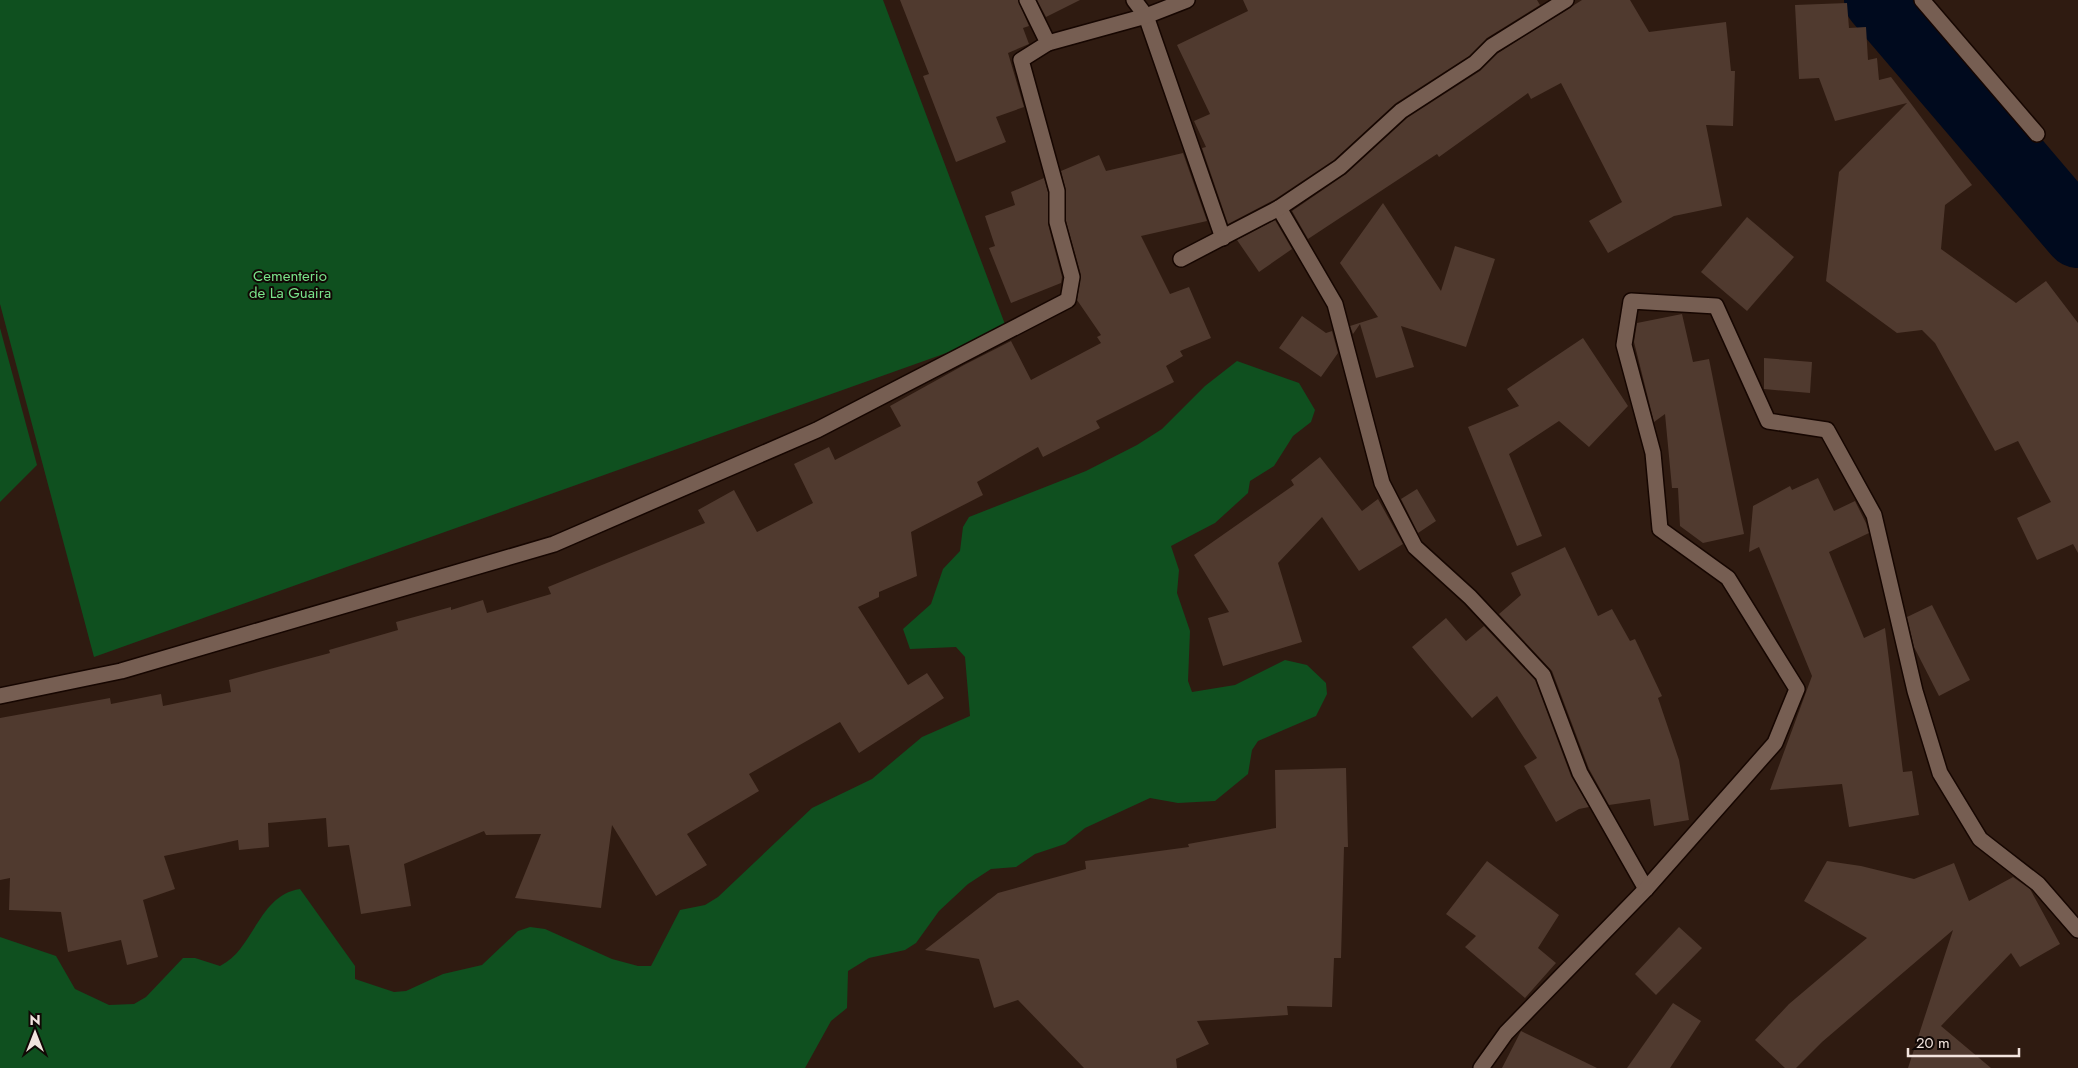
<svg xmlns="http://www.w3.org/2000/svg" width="2078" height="1068" viewBox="0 0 2078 1068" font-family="Jost,sans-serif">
<rect width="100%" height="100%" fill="#2f1b11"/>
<g fill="#0f501f">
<polygon points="0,0 883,0 1006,327 966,346 94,657 0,304"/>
<polygon points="0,328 37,465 0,502"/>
<path d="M1237,361L1299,383L1315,410L1311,422L1293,436L1274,466L1250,481L1248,493L1215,523L1171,546L1179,570L1177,593L1190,631L1188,681L1192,692L1235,685L1285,660L1307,665L1326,683L1327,694L1316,716L1258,741L1252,750L1248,774L1215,801L1178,803L1150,798L1085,828L1065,844L1035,854L1016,867L991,869L968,884L939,911L916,943L905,950L869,958L848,971L847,1008L831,1021L805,1068H0V937L56,956L75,989L109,1005L134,1004L146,997L183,958H195L220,966C254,950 258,895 300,889L355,966V979L394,992L406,991L443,974L482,965L518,931L530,927L545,929L612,959L638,966H651L680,910L705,905L718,897L812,808L872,779L922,737L970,716L965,657L956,647L910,649L903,629L931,604L943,569L960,551L963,527L969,517L1086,471L1137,445L1162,429L1205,386Z"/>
</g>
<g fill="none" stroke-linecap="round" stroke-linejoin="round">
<polyline stroke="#000a1e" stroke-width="68" points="1878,0 2078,234"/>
</g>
<g fill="#503a2f">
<polygon points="900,0 1018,0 1029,26 1023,28 1029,44 1008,53 1024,107 996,117 1006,142 956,162 923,76 929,74"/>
<polygon points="1037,0 1080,0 1046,17"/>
<polygon points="1243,0 1537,0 1540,5 1487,38 1469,56 1396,103 1334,160 1274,200 1228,224 1202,148 1206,147 1194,121 1210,114 1177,45 1248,11"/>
<polygon points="1582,0 1630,0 1649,32 1726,22 1731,71 1735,71 1733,126 1706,125 1722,206 1674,216 1608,253 1589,221 1622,202 1561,83 1531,99 1528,93 1439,157 1437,154 1308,239 1292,211 1346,174 1407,118 1480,71 1498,53"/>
<polygon points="1847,3 1849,28 1866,27 1868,60 1877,58 1879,80 1891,77 1972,185 1945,205 1941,249 2016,303 2046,281 2078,323 2078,553 2073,544 2037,560 2017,518 2051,502 2018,441 1995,451 1935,343 1922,330 1897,333 1826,281 1839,172 1907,103 1835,121 1819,78 1799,79 1795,5"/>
<polygon points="1183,153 1207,221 1141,236 1170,294 1189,287 1211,338 1180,351 1183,356 1166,366 1174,382 1096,421 1100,428 1043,457 1038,447 977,482 983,495 911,532 917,576 879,592 879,597 858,607 908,685 927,673 944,698 859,753 840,722 749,774 759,791 687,834 707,865 656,896 612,825 601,908 515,898 541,834 486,835 484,831 404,864 411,906 361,914 349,845 328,847 326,818 268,823 269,847 239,850 238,840 164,856 175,889 143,900 158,957 127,965 121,940 68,952 61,912 9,910 10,878 0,880 0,718 110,698 111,704 161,694 163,706 231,692 229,680 330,653 329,650 398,630 396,622 451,607 451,610 483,600 487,613 551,594 548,587 705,523 698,510 734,490 757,532 813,503 794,464 829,447 835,460 901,426 890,406 964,365 1011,341 1031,380 1101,343 1097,337 1101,335 1077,300 1081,275 1066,221 1066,191 1061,171 1099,155 1106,171"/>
<polygon points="1044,178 1048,192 1048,224 1062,277 1061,283 1011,303 989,248 995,246 985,216 1015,205 1011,192"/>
<polygon points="1383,203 1441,291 1455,246 1495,259 1466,347 1401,326 1414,367 1376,378 1360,324 1353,334 1350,326 1378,317 1340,263"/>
<polygon points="1747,217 1794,257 1747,311 1701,272"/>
<polygon points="1275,220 1292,249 1259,272 1237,240"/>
<polygon points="1682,314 1693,362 1709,359 1744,534 1703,543 1680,526 1678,488 1672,488 1665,414 1654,422 1634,342 1637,323"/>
<polygon points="1302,316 1326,333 1332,331 1338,353 1321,377 1279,348"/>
<polygon points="1583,338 1628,406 1589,447 1559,421 1509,454 1542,536 1517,546 1468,427 1519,406 1507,389"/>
<polygon points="1764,358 1812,362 1810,393 1764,389"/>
<polygon points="1320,457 1362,511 1378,499 1403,544 1359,571 1322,517 1278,563 1302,642 1223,666 1208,618 1229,612 1194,555 1294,485 1291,480"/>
<polygon points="1818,478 1834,511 1855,501 1866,523 1869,533 1829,552 1864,638 1885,628 1903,772 1912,771 1919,815 1849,827 1842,784 1770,790 1812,676 1759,547 1749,552 1753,506 1790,486 1792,490"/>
<polygon points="1417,489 1436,521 1418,533 1401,499"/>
<polygon points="1565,547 1598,616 1612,609 1630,641 1635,639 1662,696 1658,698 1679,760 1689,820 1654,826 1650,799 1609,805 1589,769 1552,671 1499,614 1521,595 1511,573"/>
<polygon points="1932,605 1970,680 1939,696 1914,647 1907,617"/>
<polygon points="1446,618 1466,641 1484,626 1535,680 1571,776 1589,807 1579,809 1556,822 1524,766 1537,758 1497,696 1472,718 1412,647"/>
<polygon points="1346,768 1348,847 1344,847 1341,958 1334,958 1332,1007 1287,1006 1288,1015 1197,1021 1209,1044 1176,1059 1177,1068 1084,1068 1018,1000 994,1008 979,959 925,950 998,893 1086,869 1085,861 1189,847 1188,844 1276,828 1275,770"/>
<polygon points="1487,861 1559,915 1538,948 1556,963 1525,998 1465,947 1476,936 1446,914"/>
<polygon points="1827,861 1861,866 1914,879 1954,863 1969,901 2013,877 2030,889 2060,944 2020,967 2011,953 1941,1026 1991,1068 1908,1068 1953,930 1822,1042 1796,1068 1785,1068 1755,1040 1789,1004 1867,938 1804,901"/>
<polygon points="1679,927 1702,948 1656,995 1635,974"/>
<polygon points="1673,1003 1701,1021 1670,1068 1627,1068"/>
<polygon points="1521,1031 1597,1068 1502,1068"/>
</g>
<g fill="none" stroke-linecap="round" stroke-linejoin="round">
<g stroke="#160601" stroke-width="18">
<g id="minor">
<polyline points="1134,0 1146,16 1223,238"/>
<polyline points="1922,0 2037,134"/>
<polyline points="1048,43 1146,16 1187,0"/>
<polyline points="1279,208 1335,304 1382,483 1415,547 1470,597 1543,675 1580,773 1646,889"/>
<polyline points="1181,259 1279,208 1340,167 1401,111 1475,63 1492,46 1566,0"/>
<polyline points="0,696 121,671 554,544 817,430 1068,300 1072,277 1057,222 1057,191 1021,60 1048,43 1027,0"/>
<polyline points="1481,1068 1506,1033 1646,889 1775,743 1797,689 1728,578 1660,529 1653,453 1624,345 1631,301 1716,306 1768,421 1827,430 1874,515 1915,691 1940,773 1980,839 2038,884 2078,930"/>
</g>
</g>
<use href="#minor" stroke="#765e52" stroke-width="15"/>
</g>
<g text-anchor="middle" stroke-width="4" stroke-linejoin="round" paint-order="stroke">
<g font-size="15" fill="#79e38a" stroke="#110805">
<text x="290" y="281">Cementerio<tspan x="290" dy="17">de La Guaira</tspan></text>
</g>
</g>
<g transform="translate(35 1033)" stroke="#110805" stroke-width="4" paint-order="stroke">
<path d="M0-4L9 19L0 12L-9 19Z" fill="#f2e4de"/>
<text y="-8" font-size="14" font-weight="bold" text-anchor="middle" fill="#f2e4de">N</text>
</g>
<path d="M1908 1048v8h111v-8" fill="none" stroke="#f2e4de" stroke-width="2.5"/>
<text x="1916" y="1048" font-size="15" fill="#f2e4de" stroke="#110805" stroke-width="4" paint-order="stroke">20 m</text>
</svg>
